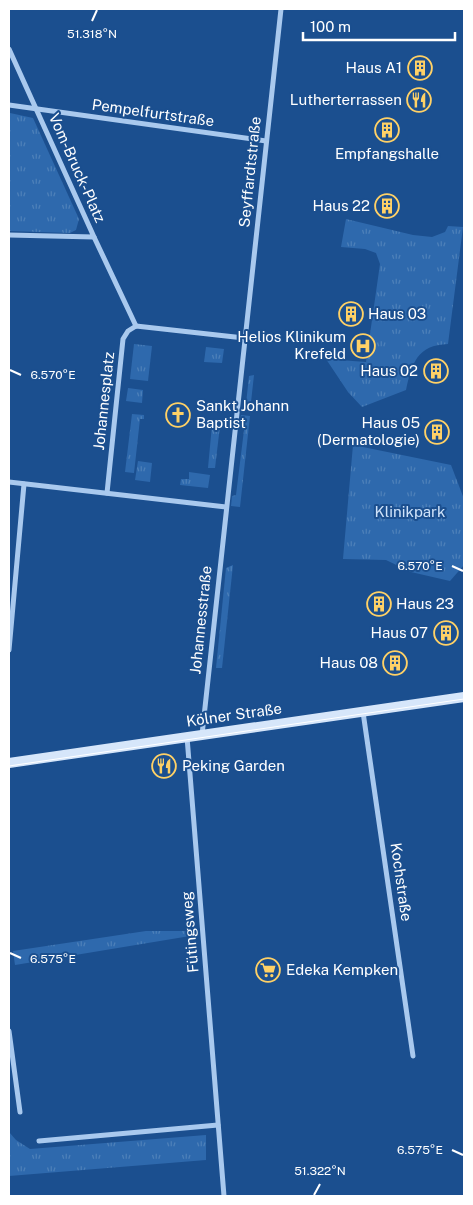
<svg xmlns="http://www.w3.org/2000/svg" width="473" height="1205" viewBox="0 0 473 1205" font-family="'Public Sans',sans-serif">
<defs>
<pattern id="grass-tufts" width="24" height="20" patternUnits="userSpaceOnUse" patternTransform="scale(1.25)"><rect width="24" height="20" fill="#2e69ad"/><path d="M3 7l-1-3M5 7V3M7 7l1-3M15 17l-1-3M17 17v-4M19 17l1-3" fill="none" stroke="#4d80b9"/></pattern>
</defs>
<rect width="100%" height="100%" fill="#1b4f8f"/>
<g fill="url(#grass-tufts)">
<polygon points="10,113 33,118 79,219 76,230 70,233 9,231 9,114"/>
<path d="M346,219L413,235L432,237L445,232L448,226L463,227L448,344C417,345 412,363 406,390L362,407L348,392L326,359L366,362L380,264L376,253L365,249L341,247Z"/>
<polygon points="134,344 152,346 148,381 130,379"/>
<polygon points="206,347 224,349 222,363 204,362"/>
<polygon points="254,375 250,411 242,411 242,404 246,404 249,376"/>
<polygon points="128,388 143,390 142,403 126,401"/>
<polygon points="132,414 144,415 144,419 140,419 134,473 125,472"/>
<polygon points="241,415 250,416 240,507 231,506 232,496 236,495 245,422 240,420"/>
<polygon points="212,425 220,426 215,468 208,468"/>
<polygon points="353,445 451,465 464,499 464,565 450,581 411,572 386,560 343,559"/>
<polygon points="138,461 152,463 150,482 135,480"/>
<polygon points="189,472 210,475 208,488 180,485 181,479 189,479"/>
<polygon points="233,565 222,668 216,668 226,568"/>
<polygon points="146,931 189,931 190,936 15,965 13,951"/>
<polygon points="9,1132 16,1140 30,1149 206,1135 206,1160 9,1176"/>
</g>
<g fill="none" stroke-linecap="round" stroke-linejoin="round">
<g stroke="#a9c9ee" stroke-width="5">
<polyline points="9,49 94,237 9,235"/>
<polyline points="9,105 266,141"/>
<polyline points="94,237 136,326"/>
<polyline points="9,482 226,507"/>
<polyline points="107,493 123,339 128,331 136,326 244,338"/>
<polyline points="9,650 24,484"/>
<polyline points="363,712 413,1056"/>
<polyline points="202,735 281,9"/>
<polyline points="187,737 224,1196"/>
<polyline points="9,1031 20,1112"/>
<polyline points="39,1141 218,1125"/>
</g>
<polyline stroke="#d6e6fa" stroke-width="10" points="9,763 464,697"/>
<polyline stroke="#fff" stroke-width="1" points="9,766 464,699"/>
</g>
<path fill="none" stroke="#fff" stroke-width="2" d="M92,21L97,10M10,370L21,375M452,566L463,571M10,953L21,958M452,1150L463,1155M314,1195L320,1184"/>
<defs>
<g id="building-ring" transform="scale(1.25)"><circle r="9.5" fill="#1b4f8f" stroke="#ffd166" stroke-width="1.5"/><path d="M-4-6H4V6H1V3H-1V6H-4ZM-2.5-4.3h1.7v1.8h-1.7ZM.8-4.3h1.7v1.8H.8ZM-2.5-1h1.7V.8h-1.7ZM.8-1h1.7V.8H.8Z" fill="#ffd166"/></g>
<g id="restaurant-ring" transform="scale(1.25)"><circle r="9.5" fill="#1b4f8f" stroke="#ffd166" stroke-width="1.5"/><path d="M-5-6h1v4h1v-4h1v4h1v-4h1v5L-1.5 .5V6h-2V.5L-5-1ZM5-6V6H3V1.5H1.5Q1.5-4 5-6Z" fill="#ffd166"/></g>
<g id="hospital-ring" transform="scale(1.25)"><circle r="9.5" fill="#1b4f8f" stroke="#ffd166" stroke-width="1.5"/><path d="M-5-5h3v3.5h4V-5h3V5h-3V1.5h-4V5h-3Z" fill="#ffd166"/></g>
<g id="church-ring" transform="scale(1.25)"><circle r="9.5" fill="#1b4f8f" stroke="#ffd166" stroke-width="1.5"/><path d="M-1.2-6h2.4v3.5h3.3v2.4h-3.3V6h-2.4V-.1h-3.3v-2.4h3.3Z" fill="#ffd166"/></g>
<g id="supermarket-ring" transform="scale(1.25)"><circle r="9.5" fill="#1b4f8f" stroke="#ffd166" stroke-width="1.5"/><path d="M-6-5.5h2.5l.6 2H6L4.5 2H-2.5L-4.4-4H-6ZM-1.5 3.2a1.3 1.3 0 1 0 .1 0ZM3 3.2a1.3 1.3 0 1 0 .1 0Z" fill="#ffd166"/></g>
</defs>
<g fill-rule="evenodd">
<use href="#building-ring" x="420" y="68"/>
<use href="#restaurant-ring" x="419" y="100"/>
<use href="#building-ring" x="387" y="130"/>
<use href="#building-ring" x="387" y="206"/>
<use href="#building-ring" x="351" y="314"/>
<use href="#hospital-ring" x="363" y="346"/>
<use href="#building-ring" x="436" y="371"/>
<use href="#church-ring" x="178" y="415"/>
<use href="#building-ring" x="437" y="432"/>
<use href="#building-ring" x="379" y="604"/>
<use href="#building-ring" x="446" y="633"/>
<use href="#building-ring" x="395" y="663"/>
<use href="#restaurant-ring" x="164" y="766"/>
<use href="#supermarket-ring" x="268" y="970"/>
</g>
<g text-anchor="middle" stroke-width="4" stroke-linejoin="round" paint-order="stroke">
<g font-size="15" fill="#fff" stroke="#1b4f8f" text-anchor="end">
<text x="402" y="73">Haus A1</text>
<text x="402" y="105">Lutherterrassen</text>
<text x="387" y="159" text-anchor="middle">Empfangshalle</text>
<text x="370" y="211">Haus 22</text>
<text x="368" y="319" text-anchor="start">Haus 03</text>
<text x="346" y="342">Helios Klinikum<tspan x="346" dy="17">Krefeld</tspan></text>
<text x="418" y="376">Haus 02</text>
<text x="196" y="411" text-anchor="start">Sankt Johann<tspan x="196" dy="17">Baptist</tspan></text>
<text x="420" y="428">Haus 05<tspan x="420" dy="17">(Dermatologie)</tspan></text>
<text x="396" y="609" text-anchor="start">Haus 23</text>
<text x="428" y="638">Haus 07</text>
<text x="378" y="668">Haus 08</text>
<text x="182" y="771" text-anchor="start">Peking Garden</text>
<text x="286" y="975" text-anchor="start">Edeka Kempken</text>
</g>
<g font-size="15" fill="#fff" stroke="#1b4f8f">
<text transform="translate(153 113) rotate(8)" y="5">Pempelfurtstraße</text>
<text transform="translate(77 168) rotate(66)" y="5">Vom-Bruck-Platz</text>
<text transform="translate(250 172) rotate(-84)" y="5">Seyffardtstraße</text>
<text transform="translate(104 401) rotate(-84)" y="5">Johannesplatz</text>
<text transform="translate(201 620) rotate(-84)" y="5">Johannesstraße</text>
<text transform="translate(234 715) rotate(-8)" y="5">Kölner Straße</text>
<text transform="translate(401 882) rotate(82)" y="5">Kochstraße</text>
<text transform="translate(190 932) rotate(-95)" y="5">Fütingsweg</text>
</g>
<g font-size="15" fill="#cfe3fa" stroke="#1b4f8f">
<text x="410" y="517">Klinikpark</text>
</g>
</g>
<g font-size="12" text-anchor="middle" fill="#fff" stroke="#1b4f8f" stroke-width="4" stroke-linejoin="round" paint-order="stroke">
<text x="92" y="38">51.318°N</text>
<text x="53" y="379">6.570°E</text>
<text x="420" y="570">6.570°E</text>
<text x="53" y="963">6.575°E</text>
<text x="420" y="1154">6.575°E</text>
<text x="320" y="1175">51.322°N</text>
</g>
<rect width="473" height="1205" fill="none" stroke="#ffffff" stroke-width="20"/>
<path d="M303 32v8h152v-8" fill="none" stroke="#ffffff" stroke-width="2.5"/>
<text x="310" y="32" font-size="15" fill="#ffffff" stroke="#1b4f8f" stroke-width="4" paint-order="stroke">100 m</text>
</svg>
